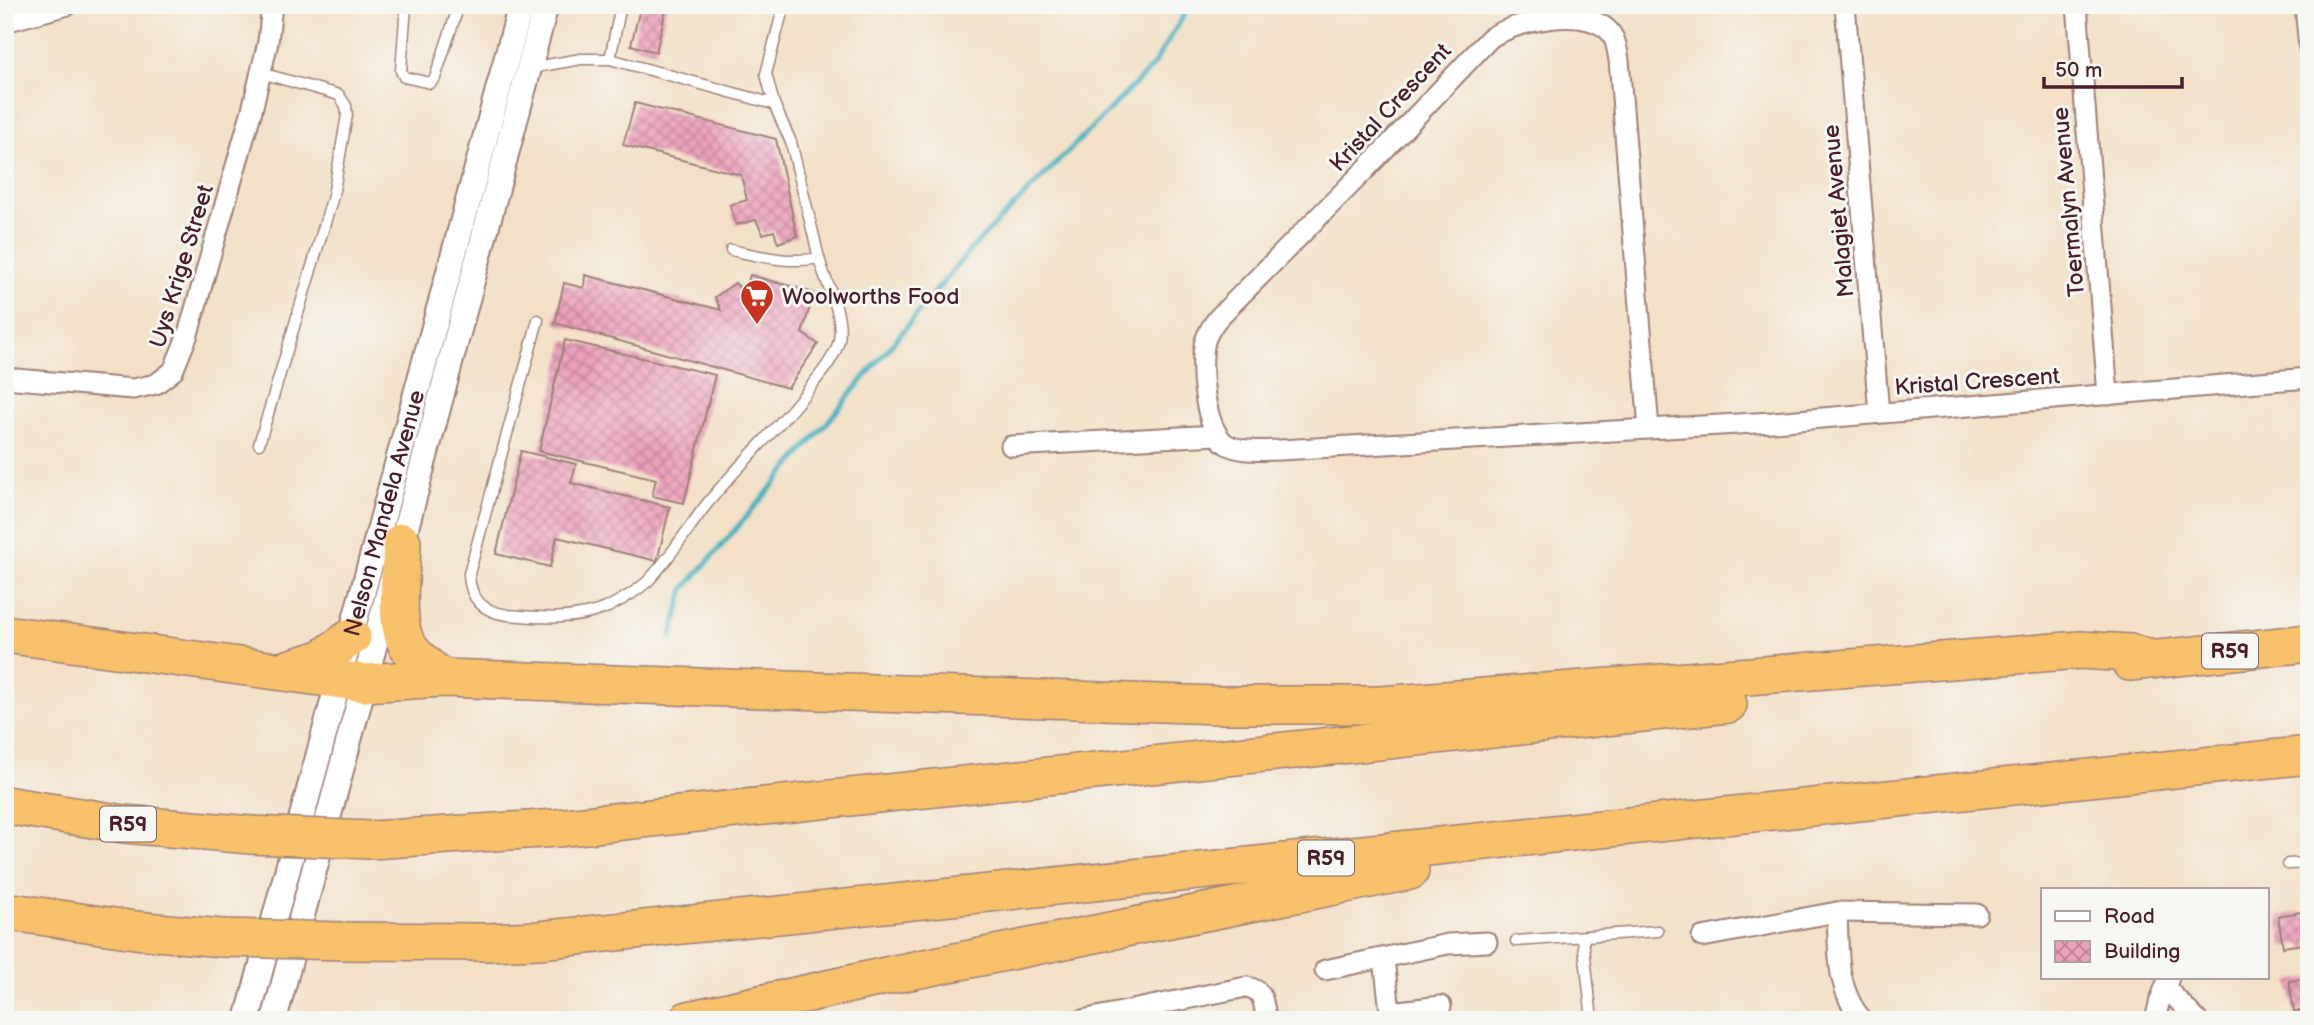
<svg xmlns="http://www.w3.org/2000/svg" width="2314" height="1025" viewBox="0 0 2314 1025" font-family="'Balsamiq Sans',sans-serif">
<defs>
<pattern id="building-cross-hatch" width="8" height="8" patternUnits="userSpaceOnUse" patternTransform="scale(1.75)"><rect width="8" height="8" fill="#eda2bc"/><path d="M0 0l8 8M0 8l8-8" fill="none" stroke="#c28399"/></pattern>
</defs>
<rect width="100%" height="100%" fill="#f6f6f2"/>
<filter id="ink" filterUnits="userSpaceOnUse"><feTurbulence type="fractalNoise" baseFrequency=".0143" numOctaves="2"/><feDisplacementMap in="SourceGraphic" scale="14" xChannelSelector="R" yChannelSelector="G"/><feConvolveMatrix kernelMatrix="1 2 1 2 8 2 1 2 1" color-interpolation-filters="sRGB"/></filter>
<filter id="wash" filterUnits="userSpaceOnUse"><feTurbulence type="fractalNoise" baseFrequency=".00686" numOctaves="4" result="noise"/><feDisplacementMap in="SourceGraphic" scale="28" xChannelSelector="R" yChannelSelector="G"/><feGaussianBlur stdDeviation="1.57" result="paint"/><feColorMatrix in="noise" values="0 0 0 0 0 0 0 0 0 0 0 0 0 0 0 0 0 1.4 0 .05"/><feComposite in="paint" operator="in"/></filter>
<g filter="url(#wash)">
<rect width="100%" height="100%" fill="#f3e0c6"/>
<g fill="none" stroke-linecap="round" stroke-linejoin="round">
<polyline stroke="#44b2c0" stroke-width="5" points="671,638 684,589 826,424 969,251 1152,67 1190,5"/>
</g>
<g id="blocks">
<g fill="url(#building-cross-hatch)">
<polygon points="641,5 667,5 656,52 631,45"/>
<polygon points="635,103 776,139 797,236 778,243 774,231 763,234 756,220 736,225 730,205 747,200 741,175 623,145"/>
<polygon points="585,275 721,310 715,297 735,283 745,293 750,275 814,293 802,333 818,344 788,388 555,323 564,283 584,288"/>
<polygon points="565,340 715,375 684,503 652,496 656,479 539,451"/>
<polygon points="521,451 576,464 571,483 670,507 657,561 557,537 550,567 496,554"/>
<polygon points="2301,912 2302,917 2309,916 2309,948 2304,949 2303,944 2283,947 2278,916"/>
<polygon points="2309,978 2309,1009 2294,1012 2289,981"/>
</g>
</g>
</g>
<g filter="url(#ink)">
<use href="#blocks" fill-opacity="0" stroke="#9e8078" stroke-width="2"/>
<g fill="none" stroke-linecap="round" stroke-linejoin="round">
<g stroke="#9e8078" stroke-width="13">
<g id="service">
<polyline points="406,5 401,71 404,77 430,83 435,78 459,5"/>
<polyline points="610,59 621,5"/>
<polyline points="530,68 581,59 610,59 774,104"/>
<path d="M731,250C760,256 789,264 819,258L791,142L774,104L766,74L784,5"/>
<path d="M538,320L469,574C470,600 483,612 508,615C541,618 576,621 608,607C620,601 638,590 648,581C669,559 685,533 703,509C738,464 781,427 815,381C825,369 836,355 839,340C844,312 825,283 819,258"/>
<polyline points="259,444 333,196 347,115 346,106 339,95 261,73"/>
<polyline points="2288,864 2309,863"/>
<polyline points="1583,938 1592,1020"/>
<polyline points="1516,941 1658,931"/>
</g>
</g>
<g stroke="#9e8078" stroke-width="23">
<g id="minor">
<polyline points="1845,5 1879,413"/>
<polyline points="2077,5 2108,395"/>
<polyline points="2305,5 2309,48"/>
<polyline points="5,22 68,5"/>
<polyline points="5,378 133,389 156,384 173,371 188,334 252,110 268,42 272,5"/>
<path d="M1649,429L1619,60C1617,49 1616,37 1607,29C1580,7 1517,21 1490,38L1364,171L1219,317C1213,324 1208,332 1205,341C1199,365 1204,429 1226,444C1241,453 1264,450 1280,450L1773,422L2309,378"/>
<polyline points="1011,446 1217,435"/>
<polyline points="1837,912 1977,914"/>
<path d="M1702,937L1837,912C1839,952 1835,987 1862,1020"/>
<polyline points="1384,959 1391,1020"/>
<polyline points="1325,970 1448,944 1487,942"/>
<polyline points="2165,987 2197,1020"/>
<polyline points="1390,1012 1441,1006"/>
<path d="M1082,1020L1246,987C1264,989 1264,1004 1266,1020"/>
<polyline points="2155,1020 2160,1000 2169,978"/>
</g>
</g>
<g stroke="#9e8078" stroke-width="28">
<g id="tertiary">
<path id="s1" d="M247,1020L521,5"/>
<polyline points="274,1020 546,5"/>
</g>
</g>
<g stroke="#9e8078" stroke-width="40">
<g id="motorway">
<path d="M402,542C402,572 392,626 410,649C419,661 431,669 443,678"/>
<polyline points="5,634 364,683 443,678 1218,705 1381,705 2080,650 2130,653 2152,659"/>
<polyline points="2130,662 2309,643"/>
<polyline points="285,670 321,659 352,637"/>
<polyline points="5,805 124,824 251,835"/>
<polyline points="371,840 557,828 1728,704"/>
<polyline points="5,911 135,930 222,938"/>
<polyline points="343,941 487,942 539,940 2309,755"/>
<polyline points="688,1020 895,974 1410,871"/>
</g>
</g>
<use href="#service" stroke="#fff" stroke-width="10"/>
<use href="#minor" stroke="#fff" stroke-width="19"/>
<use href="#tertiary" stroke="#fff" stroke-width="24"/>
<use href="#motorway" stroke="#f7c06b" stroke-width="37"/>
<g stroke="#9e8078" stroke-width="40" stroke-linecap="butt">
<g id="motorway-bridge">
<polyline points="251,835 371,840"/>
<polyline points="222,938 343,941"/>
</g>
</g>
<use href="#motorway-bridge" stroke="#f7c06b" stroke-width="37"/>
</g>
</g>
<defs>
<g id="supermarket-pin" transform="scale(1.75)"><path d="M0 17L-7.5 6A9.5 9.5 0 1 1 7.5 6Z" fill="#c8321e" stroke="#f6f6f2"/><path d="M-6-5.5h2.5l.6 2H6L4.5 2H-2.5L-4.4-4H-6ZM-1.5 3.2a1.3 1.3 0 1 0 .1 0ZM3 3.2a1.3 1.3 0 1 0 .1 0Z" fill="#fff"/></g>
</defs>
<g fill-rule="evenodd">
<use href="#supermarket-pin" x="757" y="296"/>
</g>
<g text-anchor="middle" stroke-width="6" stroke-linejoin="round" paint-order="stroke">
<g fill="#f6f6f2" stroke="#7e6067" stroke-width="2">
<rect x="2202" y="633.5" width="56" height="35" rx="5"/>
<rect x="100" y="806.5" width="56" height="35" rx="5"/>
<rect x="1298" y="840.5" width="56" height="35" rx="5"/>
</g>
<g font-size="21" font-weight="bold" fill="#4a1f2b">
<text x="2230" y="658">R59</text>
<text x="128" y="831">R59</text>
<text x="1326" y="865">R59</text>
</g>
<g font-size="23" fill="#4a1f2b" stroke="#f6f6f2">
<text transform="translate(1390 107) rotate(-47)" y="8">Kristal Crescent</text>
<text transform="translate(2068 202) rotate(-95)" y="8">Toermalyn Avenue</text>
<text transform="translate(1838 211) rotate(-95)" y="8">Malagiet Avenue</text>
<text transform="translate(181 266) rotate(-73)" y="8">Uys Krige Street</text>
<text transform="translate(1977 381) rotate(-4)" y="8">Kristal Crescent</text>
<text dy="8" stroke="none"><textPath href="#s1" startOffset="525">Nelson Mandela Avenue</textPath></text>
</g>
<g font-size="23" fill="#4a1f2b" stroke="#f6f6f2" text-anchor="start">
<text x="782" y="304">Woolworths Food</text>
</g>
</g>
<rect width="2314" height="1025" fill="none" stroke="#f6f6f2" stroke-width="28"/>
<rect x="2041" y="888" width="228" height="91" fill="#f6f6f2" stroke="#b1a0a2" stroke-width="2"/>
<rect x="2055" y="911" width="35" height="10" fill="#ffffff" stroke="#b1a0a2" stroke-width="2"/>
<text x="2104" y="923" font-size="21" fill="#4a1f2b">Road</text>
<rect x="2055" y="941" width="35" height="21" fill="url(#building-cross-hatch)" stroke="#b1a0a2" stroke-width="2"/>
<text x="2104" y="958" font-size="21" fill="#4a1f2b">Building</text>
<path d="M2044 77v10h138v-10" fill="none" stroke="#4a1f2b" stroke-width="3.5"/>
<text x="2055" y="77" font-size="21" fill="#4a1f2b" stroke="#f6f6f2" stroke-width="5" paint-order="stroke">50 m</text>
</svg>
